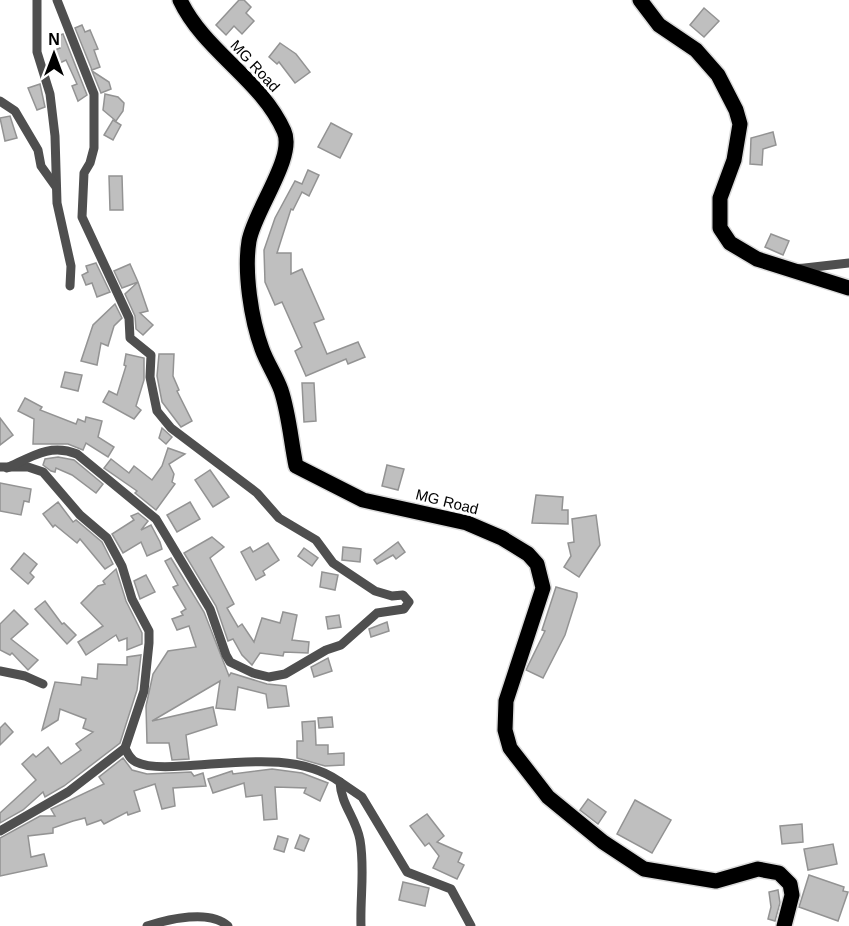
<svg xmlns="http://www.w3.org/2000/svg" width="849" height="926" viewBox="0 0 849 926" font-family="Arial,sans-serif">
<rect width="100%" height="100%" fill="#fff"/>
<g fill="#bfbfbf" stroke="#939393" stroke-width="1.5">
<polygon points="239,0 244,0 251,7 246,13 254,21 242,34 234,26 226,35 216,25"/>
<polygon points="704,8 719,21 704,37 690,25"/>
<polygon points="82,25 85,32 90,30 98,49 94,50 100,67 92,70 75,28"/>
<polygon points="63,34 87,95 78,101 72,86 77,84 66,60 60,63 55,50 60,48 55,37"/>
<polygon points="280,43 296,54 310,72 295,83 279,62 277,64 269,57"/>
<polygon points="92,71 109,82 111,89 101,93"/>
<polygon points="40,84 45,107 37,110 28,88"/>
<polygon points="105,94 118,97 124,103 123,111 116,121 103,110"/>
<polygon points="10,116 17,138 5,141 0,118"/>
<polygon points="113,120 121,125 113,140 104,135"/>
<polygon points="331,123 352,134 340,158 318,147"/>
<polygon points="773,132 776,145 763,149 762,165 750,164 751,138"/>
<polygon points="308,170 319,175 309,196 302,192 293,210 291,209 277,253 291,253 291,274 302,269 324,319 314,323 327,354 358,342 365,357 348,364 346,359 306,376 295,351 302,347 282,302 275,305 265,282 264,250 275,218 295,181 302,184"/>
<polygon points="109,176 122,176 123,210 110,210"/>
<polygon points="771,234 789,241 783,255 765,247"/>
<polygon points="96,263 110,292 97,297 92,283 86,285 82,275 88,272 86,266"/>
<polygon points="130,264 138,282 148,311 140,313 153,325 143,335 136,329 135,316 125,294 138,282 122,288 114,271"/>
<polygon points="115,304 122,318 114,326 108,346 101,343 97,365 81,361 93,325"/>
<polygon points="126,354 144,358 144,380 136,406 141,410 134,419 103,402 109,391 117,395 126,366 124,365"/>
<polygon points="159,354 174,354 173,376 179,390 177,391 192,421 181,427 162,402 157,376"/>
<polygon points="65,372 82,375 78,391 61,387"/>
<polygon points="302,383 314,383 316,421 304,422"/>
<polygon points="25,398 42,407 40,410 76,424 78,419 85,422 86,417 102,421 98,437 114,447 108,457 86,443 83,450 68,444 33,444 34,419 18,411"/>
<polygon points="0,418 13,435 0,445"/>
<polygon points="162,428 172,437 166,444 159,438"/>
<polygon points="168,448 185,454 169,464 174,474 172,482 175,484 156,510 135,493 137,491 104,468 111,459 129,473 134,466 152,480 162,466"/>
<polygon points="58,457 74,460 103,484 96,493 72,475 56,468 55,472 51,471 43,465 45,459"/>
<polygon points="387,465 404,469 398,490 382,486"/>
<polygon points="210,470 229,497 213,507 195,480"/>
<polygon points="0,483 31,489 29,502 24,501 21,515 0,511"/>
<polygon points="536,495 563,497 562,510 568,510 568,524 532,523"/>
<polygon points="58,502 73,522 76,520 102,542 113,564 105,569 80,539 77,543 55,525 53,527 43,514"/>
<polygon points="190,502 200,519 177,532 167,515"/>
<polygon points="138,513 148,521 141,530 151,525 160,542 162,549 147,556 141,542 123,553 112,534 134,520 131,516"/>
<polygon points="596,515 600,545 579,577 564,567 571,556 568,543 574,542 572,519"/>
<polygon points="212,537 224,547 210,558 234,604 227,608 238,627 242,624 254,642 262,618 280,623 283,612 297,615 292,640 309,642 308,653 284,652 283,656 260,653 252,665 242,655 233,639 228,641 216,606 184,553"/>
<polygon points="398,542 405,552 396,559 393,555 377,564 374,560"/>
<polygon points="268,543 279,560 263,571 265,575 256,580 241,552 250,547 253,552"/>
<polygon points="343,547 361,549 360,562 342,560"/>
<polygon points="304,548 318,558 312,566 298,556"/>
<polygon points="24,553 37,564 30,573 34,577 28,584 11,569"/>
<polygon points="171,558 204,612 229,676 231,673 267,684 286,686 289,706 268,708 266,694 238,687 235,710 216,708 220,681 152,721 213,707 217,725 186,735 189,759 172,760 169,743 147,743 146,706 153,674 168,651 196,647 189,626 177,630 172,619 183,615 181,612 186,609 173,587 178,585 165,561"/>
<polygon points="116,569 126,601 142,633 142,644 127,650 127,638 119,641 116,635 86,655 78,642 103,626 81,603 98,586 105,584 103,581"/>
<polygon points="322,572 338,575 335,590 320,587"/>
<polygon points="146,575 155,592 140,599 134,581"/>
<polygon points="556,587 577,593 577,597 565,635 543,678 526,670 545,631 542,630"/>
<polygon points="45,601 62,624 64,623 76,635 67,644 35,609"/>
<polygon points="14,610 28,624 11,639 38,660 28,670 12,653 10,655 0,650 0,624"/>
<polygon points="339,615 341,627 328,629 326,617"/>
<polygon points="387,622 389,631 371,637 369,629"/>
<polygon points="141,655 137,690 120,743 64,786 45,797 43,792 23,810 0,823 0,813 36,780 22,764 33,754 36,757 48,747 61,764 81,750 76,744 93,732 83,728 86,719 60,709 58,720 42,730 55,682 81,685 82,677 97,679 98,664 127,665 127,657"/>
<polygon points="328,658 332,671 314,677 311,667"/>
<polygon points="332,717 333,727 319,728 318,718"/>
<polygon points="315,721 316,745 328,745 328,754 344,753 344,765 325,766 297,758 297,741 303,741 302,722"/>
<polygon points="5,723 13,732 0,745 0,728"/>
<polygon points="123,758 132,770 147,774 191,772 194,776 203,773 206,786 173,788 175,806 162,809 155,784 134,791 140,811 128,815 127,812 104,824 101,820 87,825 85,818 73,821 53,828 53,833 28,836 31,857 44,854 47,866 0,876 0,838 40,816 55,816 51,809 104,784 99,777"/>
<polygon points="272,769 302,773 328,783 320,801 304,793 306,788 275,787 277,819 264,820 262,795 246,797 244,783 213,793 208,779 232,771 233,774"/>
<polygon points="588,799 606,812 598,824 580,810"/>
<polygon points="635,800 671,820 652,853 617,834"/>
<polygon points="427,814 444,836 437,842 462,853 458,862 464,865 457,879 433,868 439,856 429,843 425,846 410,826"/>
<polygon points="802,824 803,842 782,844 780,826"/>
<polygon points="300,835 309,839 304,851 295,848"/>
<polygon points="278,836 288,839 284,852 274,849"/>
<polygon points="833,844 837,864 808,870 804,849"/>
<polygon points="809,875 844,887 843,891 848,892 838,921 799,907"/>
<polygon points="403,882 429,888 425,906 399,900"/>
<polygon points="778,890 780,903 775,921 768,919 771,907 769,892"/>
</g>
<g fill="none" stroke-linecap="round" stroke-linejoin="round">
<g stroke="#dbdbdb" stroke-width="18">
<g id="primary">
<path d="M180,0C204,51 261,79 284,131C296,157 254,211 249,241C244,272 251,319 262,349C267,363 276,376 281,390C289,414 291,442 296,466L363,500L467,523L502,538L528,554L537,564L543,588L506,701L505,730L510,748L548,797L603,842L644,869L716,881L758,869L779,873L790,884L792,895L784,926"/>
<polyline points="640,0 659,25 696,50 718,75 736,110 740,124 734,160 720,198 720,228 730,243 757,259 849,288"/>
</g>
</g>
<g stroke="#4f4f4f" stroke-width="9">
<polyline points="37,0 37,52 50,94 55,136 57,203 71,266 70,286"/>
<polyline points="0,101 15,111 38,150 41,166 56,187"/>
<polyline points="796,269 849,263"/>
<path d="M0,467H28L43,472L80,515L107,538L122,566L132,599L149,631V643L144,691L125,748C128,754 130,759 136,762C148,768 169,767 182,766C231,764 297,751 340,782C341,805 356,818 360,840C365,869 360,897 361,926"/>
<path d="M7,468C31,457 50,443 77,454L156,519L210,609L226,655L230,662L253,673L269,677L285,674L326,650L341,645L377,613L404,609L409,602L403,595L392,596L375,591L333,563L316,540L279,518L257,493L171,428L157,411L150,377L151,355L130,338L129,318L82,217L84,173L90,163L94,148V94L57,0"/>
<polyline points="0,671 25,676 43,684"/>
<polyline points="340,782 362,797 407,872 451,889 471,926"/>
<polyline points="0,831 68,792 125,748"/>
<path d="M147,926C169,919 210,909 228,926"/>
</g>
<use href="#primary" stroke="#000" stroke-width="15"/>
</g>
<g text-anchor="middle" stroke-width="6" stroke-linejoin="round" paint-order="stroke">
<g font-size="15" fill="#000" stroke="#fff">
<text transform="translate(255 66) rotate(47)" y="5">MG Road</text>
<text transform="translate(447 502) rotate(14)" y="5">MG Road</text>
</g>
</g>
<g transform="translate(54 54)" stroke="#ffffff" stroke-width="4.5" paint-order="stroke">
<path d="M0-4.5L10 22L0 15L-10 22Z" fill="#000000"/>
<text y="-9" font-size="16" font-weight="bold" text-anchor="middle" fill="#000000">N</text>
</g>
</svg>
